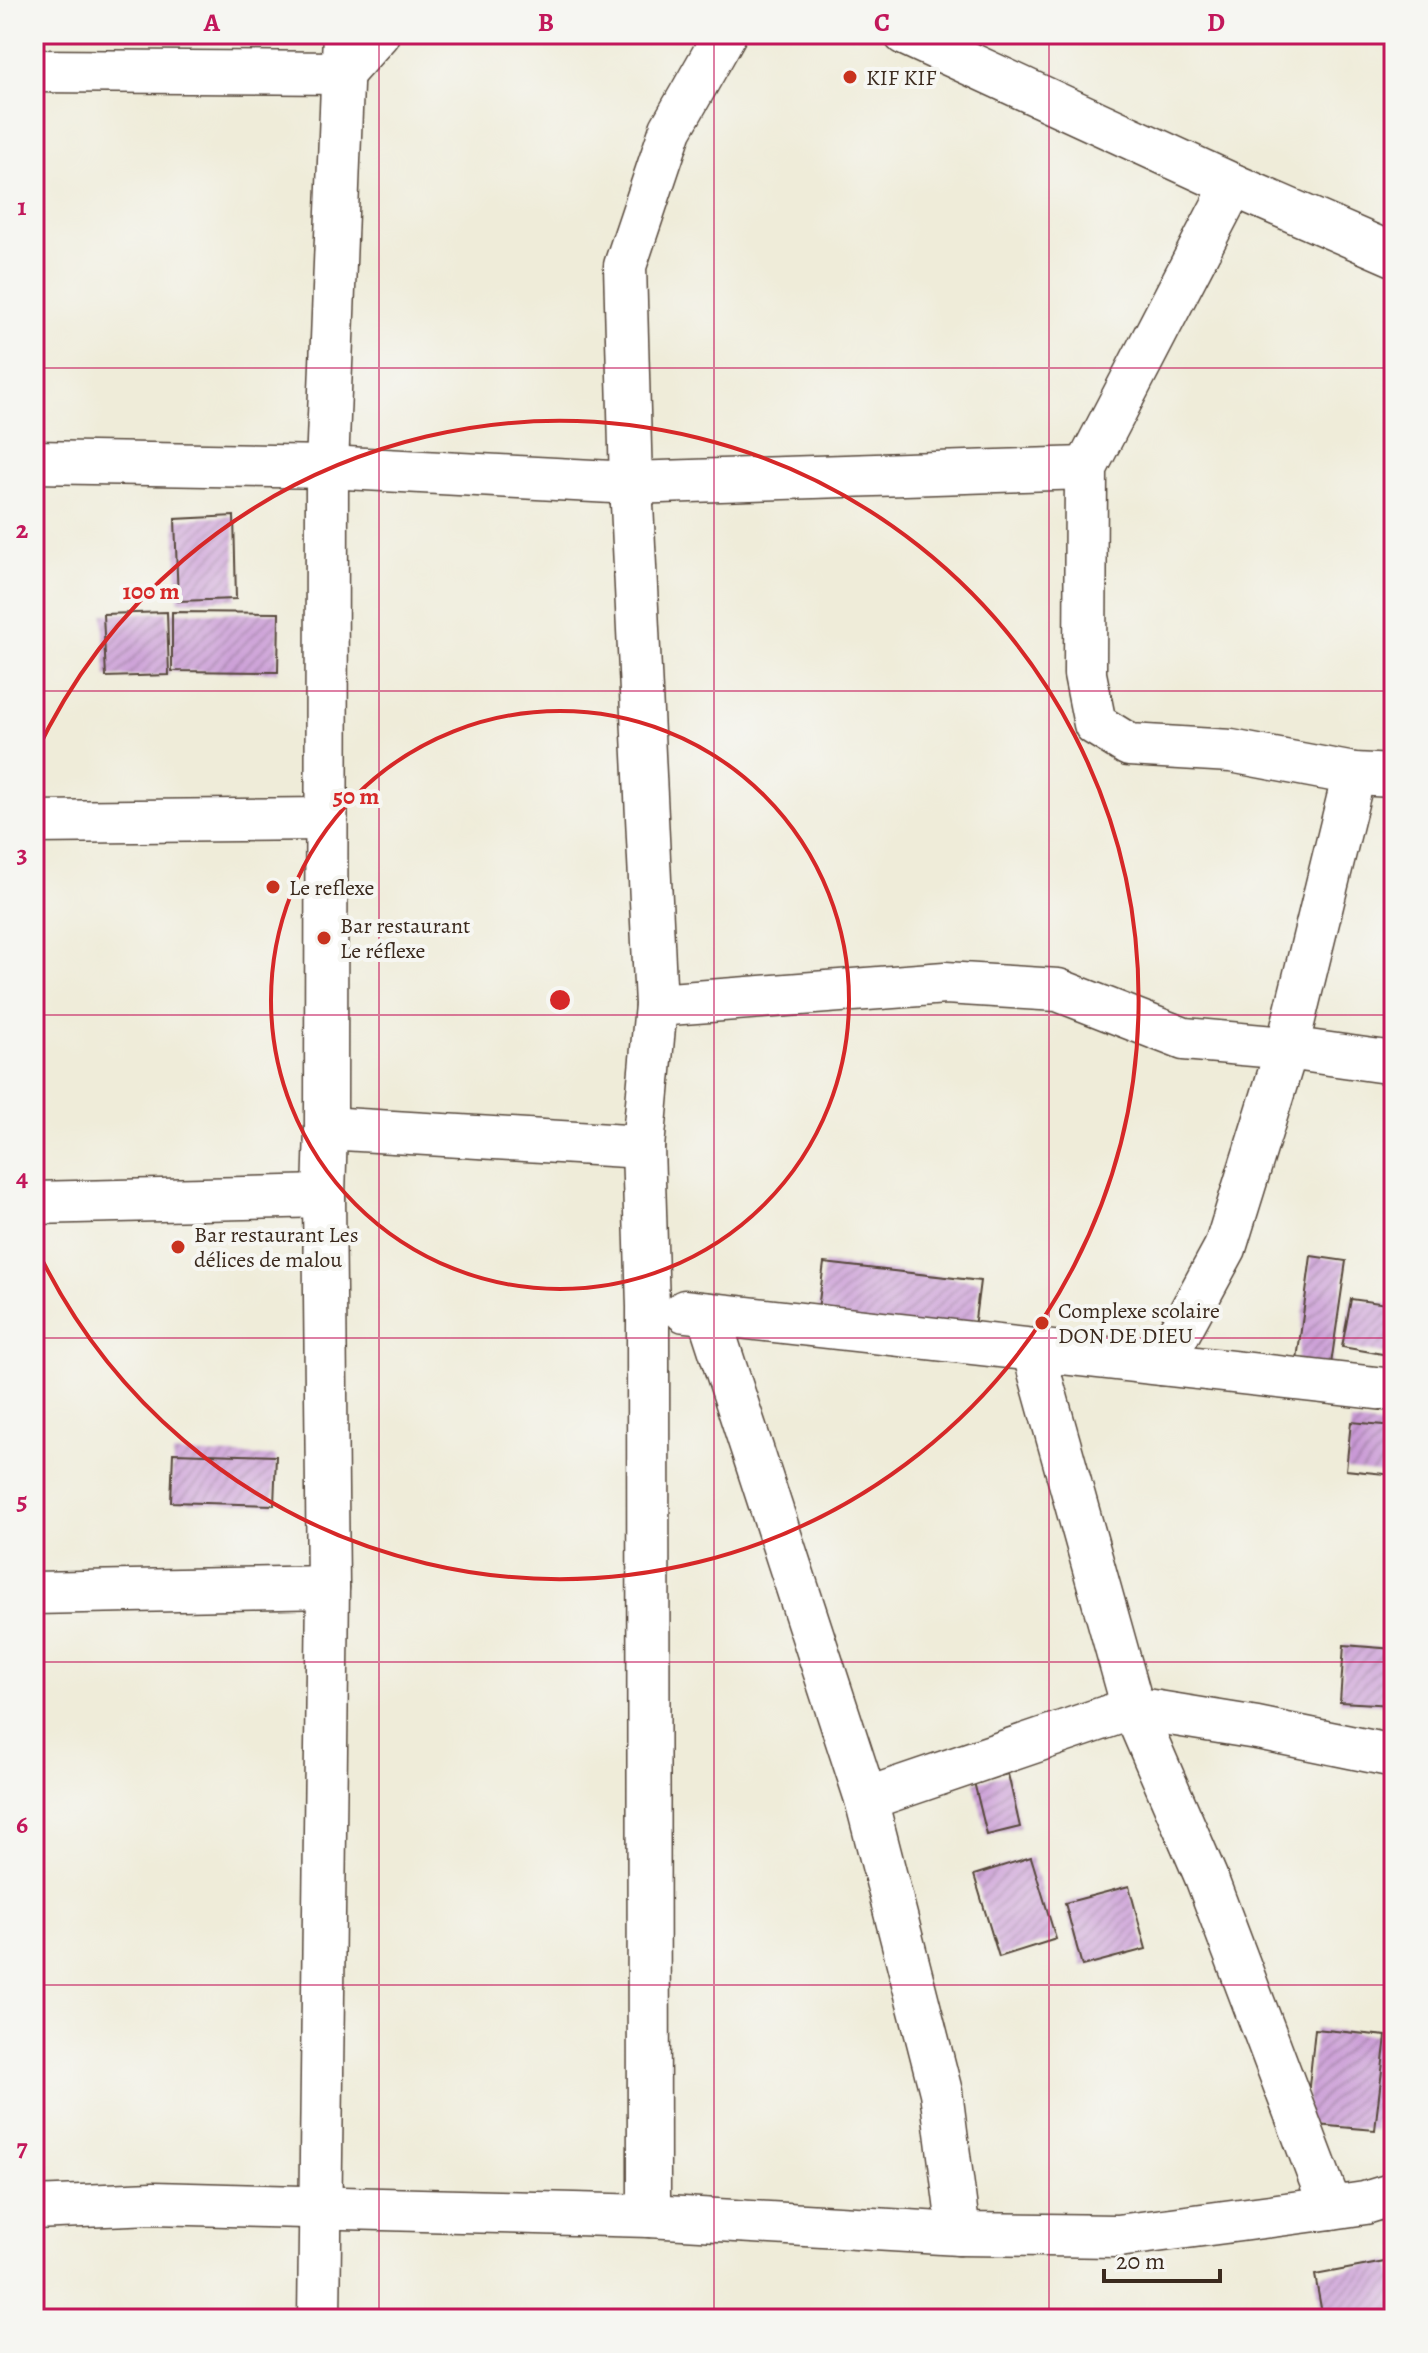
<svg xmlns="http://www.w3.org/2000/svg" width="1428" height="2353" viewBox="0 0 1428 2353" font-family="Alegreya,serif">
<defs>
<pattern id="building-hatch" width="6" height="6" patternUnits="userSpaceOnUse" patternTransform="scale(2)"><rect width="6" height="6" fill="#c999d5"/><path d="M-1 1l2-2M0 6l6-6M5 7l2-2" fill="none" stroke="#a47dac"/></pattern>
</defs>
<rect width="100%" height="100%" fill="#f6f6f2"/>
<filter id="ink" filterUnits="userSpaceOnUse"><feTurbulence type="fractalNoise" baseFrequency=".0125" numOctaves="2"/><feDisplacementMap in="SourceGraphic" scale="16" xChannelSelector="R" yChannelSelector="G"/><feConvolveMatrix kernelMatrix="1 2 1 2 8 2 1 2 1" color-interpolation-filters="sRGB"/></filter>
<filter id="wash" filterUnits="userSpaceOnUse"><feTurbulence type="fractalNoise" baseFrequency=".006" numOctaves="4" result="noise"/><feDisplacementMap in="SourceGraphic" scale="32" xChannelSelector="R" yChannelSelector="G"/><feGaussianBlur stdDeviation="1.8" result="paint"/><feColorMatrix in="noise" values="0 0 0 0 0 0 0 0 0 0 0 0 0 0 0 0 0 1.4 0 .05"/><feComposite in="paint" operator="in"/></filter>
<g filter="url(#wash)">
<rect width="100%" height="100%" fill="#efecd9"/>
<g id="blocks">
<g fill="url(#building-hatch)">
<polygon points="234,516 236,599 178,601 175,519"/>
<polygon points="167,612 169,675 106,677 103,614"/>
<polygon points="172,612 279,613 278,672 172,671"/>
<polygon points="1311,1256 1346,1261 1330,1371 1296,1367"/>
<polygon points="824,1263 980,1281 973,1335 817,1317"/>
<polygon points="1351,1299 1394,1305 1394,1356 1342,1347"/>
<polygon points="1351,1422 1394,1426 1394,1475 1346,1470"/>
<polygon points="173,1453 276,1456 274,1505 171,1502"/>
<polygon points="1344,1645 1394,1649 1394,1705 1340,1702"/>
<polygon points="1008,1774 1020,1827 987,1835 974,1782"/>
<polygon points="1031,1857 1056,1939 999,1957 974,1875"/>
<polygon points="1129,1886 1146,1949 1082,1966 1065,1903"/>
<polygon points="1315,2029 1386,2036 1375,2130 1305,2124"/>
<polygon points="1390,2261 1394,2284 1394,2319 1323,2319 1315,2275"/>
</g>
</g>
</g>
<g filter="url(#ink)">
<use href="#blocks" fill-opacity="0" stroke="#56473a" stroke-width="2"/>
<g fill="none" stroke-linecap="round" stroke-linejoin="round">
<g stroke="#56473a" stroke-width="45">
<g id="minor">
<polyline points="905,34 1233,185 1394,255"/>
<polyline points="34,71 343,73 378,34"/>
<polyline points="1233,185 1086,468 1085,674 1095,724 1129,745 1231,751 1354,774 1394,776"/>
<polyline points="34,462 327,467 631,483 1086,468"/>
<polyline points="34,822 326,819"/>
<polyline points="656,1005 945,983 1058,990 1184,1039 1287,1048 1394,1063"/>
<polyline points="326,1128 643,1147"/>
<polyline points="34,1203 324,1196"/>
<polyline points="685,1311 1394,1390"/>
<polyline points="708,1314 866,1799 941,2092 959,2234"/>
<polyline points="1033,1350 1133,1708 1206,1877 1331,2208 1365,2203 1394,2194"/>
<polyline points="1162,1364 1225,1248 1287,1048 1354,774"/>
<polyline points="34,1593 328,1587"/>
<polyline points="866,1799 1133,1708 1257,1728 1394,1756"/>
<polyline points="34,2208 153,2203 649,2216 959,2234 1118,2236 1331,2208"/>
<polyline points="649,2216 648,1307 643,1147 656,1005 631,483 625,266 671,129 725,34"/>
<polyline points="319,2319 328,1587 324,1196 326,1128 327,467 344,34"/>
</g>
</g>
<use href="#minor" stroke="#fff" stroke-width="42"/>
</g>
</g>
<path fill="none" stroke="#c2185b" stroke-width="2" stroke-opacity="0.55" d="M379,34V2319M714,34V2319M1049,34V2319M34,368H1394M34,691H1394M34,1015H1394M34,1338H1394M34,1662H1394M34,1985H1394"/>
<g fill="none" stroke="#d62828" stroke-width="4">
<circle cx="560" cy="1000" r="289"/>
<path d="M35 755A579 579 0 1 1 35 1245"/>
</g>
<g fill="#c8321e" stroke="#f6f6f2" stroke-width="3">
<circle cx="850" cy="77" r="8"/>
<circle cx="273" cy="887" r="8"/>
<circle cx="324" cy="938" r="8"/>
<circle cx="178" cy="1247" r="8"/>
<circle cx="1042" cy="1323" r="8"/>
</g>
<g text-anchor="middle" stroke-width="8" stroke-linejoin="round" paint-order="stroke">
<g font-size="22" fill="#3b2a1e" stroke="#f6f6f2" text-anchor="start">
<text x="866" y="85">KIF KIF</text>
<text x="289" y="895">Le reflexe</text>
<text x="340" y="933">Bar restaurant<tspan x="340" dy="25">Le réflexe</tspan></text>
<text x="194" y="1242">Bar restaurant Les<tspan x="194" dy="25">délices de malou</tspan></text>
<text x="1058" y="1318">Complexe scolaire<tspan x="1058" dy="25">DON DE DIEU</tspan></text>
</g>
</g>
<circle cx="560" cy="1000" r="12" fill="#d62828" stroke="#f6f6f2" stroke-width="4"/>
<g font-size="24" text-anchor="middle" font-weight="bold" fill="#d62828" stroke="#f6f6f2" stroke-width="8" stroke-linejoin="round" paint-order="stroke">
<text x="151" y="599">100 m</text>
<text x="356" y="804">50 m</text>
</g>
<rect width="1428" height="2353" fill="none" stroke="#f6f6f2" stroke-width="88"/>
<path d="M1104 2269v12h116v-12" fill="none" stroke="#3b2a1e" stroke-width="4"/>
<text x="1116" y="2269" font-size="24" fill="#3b2a1e" stroke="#f6f6f2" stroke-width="6" paint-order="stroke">20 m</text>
<rect x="44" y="44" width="1340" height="2265" fill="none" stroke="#c2185b" stroke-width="3"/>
<g font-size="26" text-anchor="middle" font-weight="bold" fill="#c2185b">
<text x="212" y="31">A</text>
<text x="546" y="31">B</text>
<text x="882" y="31">C</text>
<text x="1216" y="31">D</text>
<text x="22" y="215">1</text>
<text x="22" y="538">2</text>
<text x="22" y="862">3</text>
<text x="22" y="1186">4</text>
<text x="22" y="1509">5</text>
<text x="22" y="1833">6</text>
<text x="22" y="2156">7</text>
</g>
</svg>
